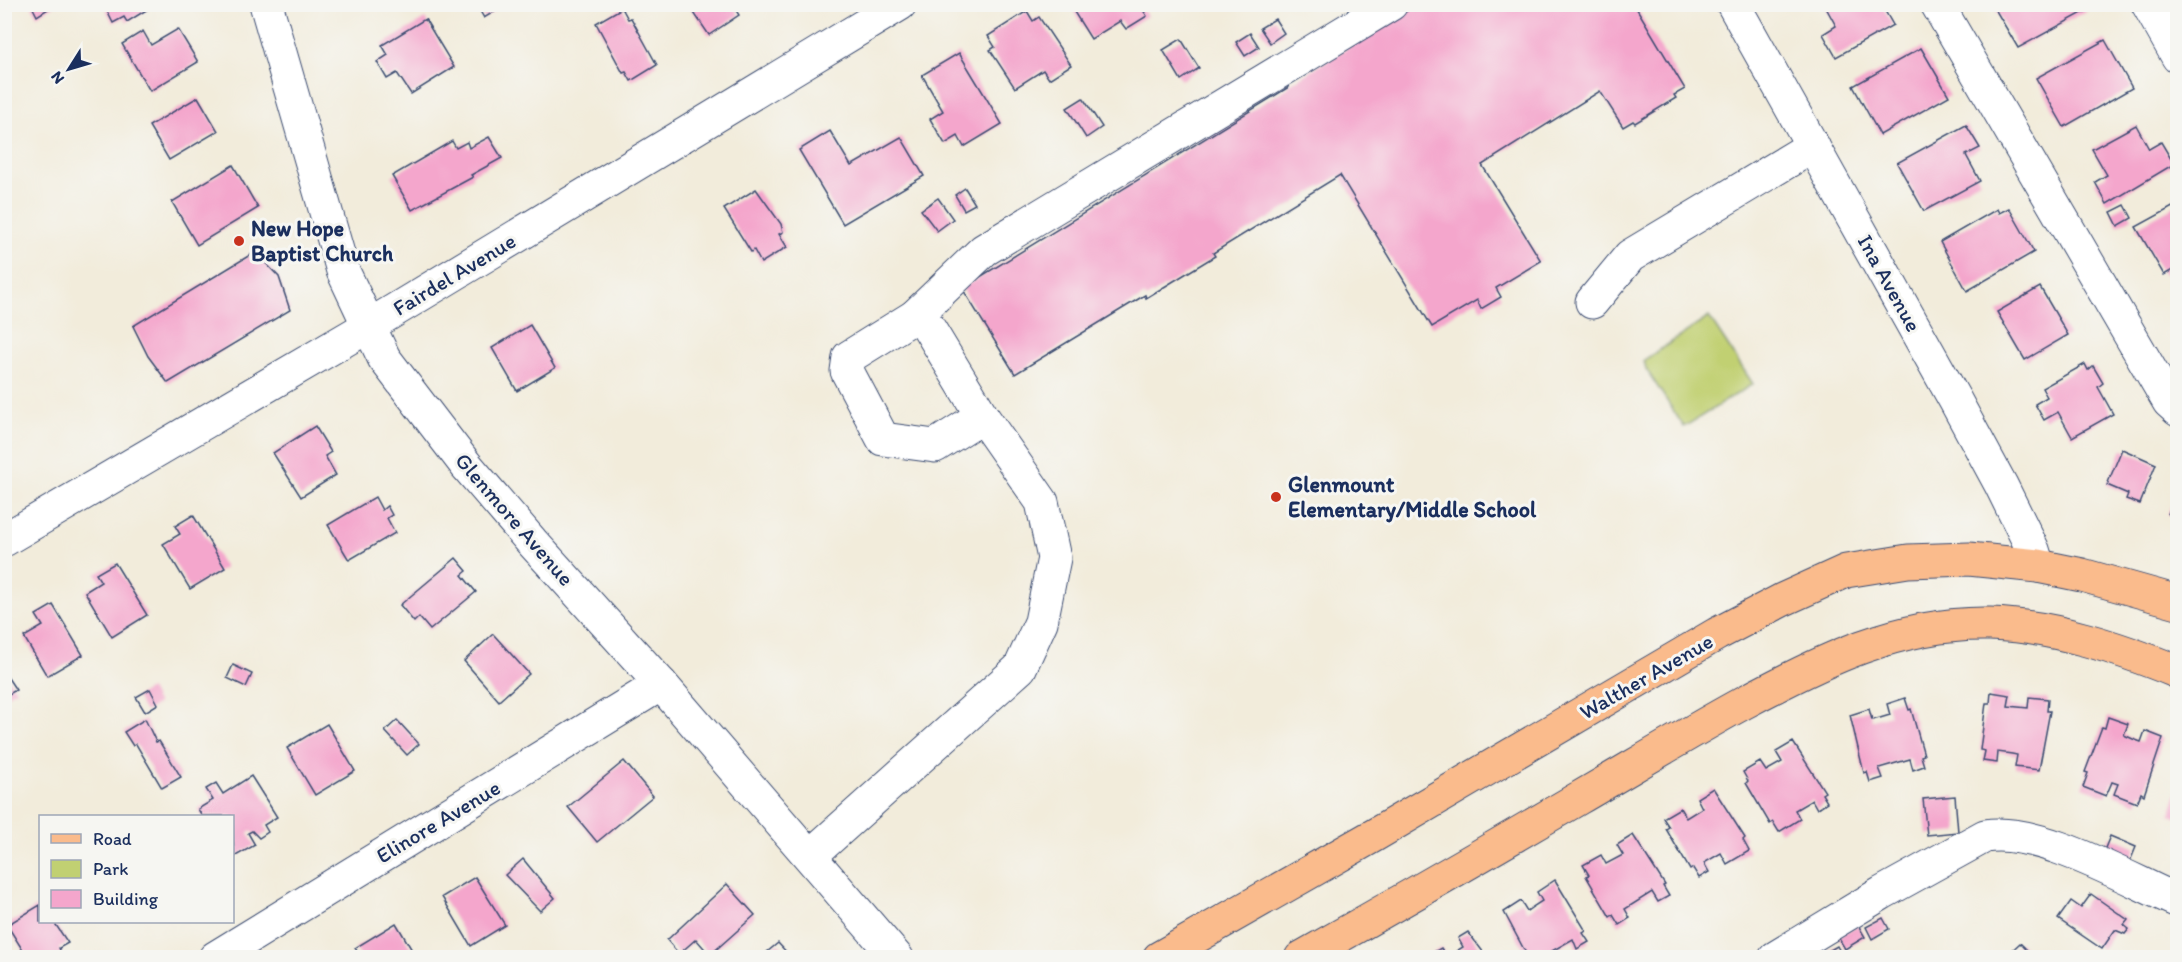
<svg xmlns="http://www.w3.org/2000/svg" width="2182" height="962" viewBox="0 0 2182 962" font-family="Itim,sans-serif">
<rect width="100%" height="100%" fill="#f6f6f2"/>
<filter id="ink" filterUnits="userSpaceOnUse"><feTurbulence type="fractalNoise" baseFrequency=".0167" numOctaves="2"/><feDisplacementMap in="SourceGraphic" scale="12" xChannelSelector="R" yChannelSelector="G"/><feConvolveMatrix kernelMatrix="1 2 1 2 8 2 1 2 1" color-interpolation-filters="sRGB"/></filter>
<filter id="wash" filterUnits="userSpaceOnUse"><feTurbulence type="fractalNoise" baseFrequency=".008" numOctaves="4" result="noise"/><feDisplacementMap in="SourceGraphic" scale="24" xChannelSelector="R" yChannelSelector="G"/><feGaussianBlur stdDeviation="1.35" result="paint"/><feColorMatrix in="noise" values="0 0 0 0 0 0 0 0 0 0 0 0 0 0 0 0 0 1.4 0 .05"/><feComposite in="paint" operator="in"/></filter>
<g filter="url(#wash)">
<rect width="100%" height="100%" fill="#f2ecdb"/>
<polygon fill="#c1d072" stroke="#6e8068" stroke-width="1.5" points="1709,317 1753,384 1684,427 1646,369 1644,360"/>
<g id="blocks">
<g fill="#f4a6cc">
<polygon points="31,4 56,4 37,16"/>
<polygon points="156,4 127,22 124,17 113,23 104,5"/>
<polygon points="476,4 507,4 484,18"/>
<polygon points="688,4 735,4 733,6 739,15 709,35"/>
<polygon points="1069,4 1139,4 1147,16 1126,29 1120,21 1091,39"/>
<polygon points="1418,4 1634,4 1685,89 1674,95 1676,98 1635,123 1633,121 1623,127 1600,91 1482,165 1541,261 1496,288 1501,297 1481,309 1477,300 1432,327 1340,175 1213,253 1215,256 1146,298 1145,295 1015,374 962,288 1289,87 1288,85"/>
<polygon points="1824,4 1881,4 1893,25 1836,57 1823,34 1836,26"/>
<polygon points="1992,4 2085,4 2088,10 2018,48"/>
<polygon points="622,8 628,19 631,18 657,65 631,81 626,72 623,73 596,23"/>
<polygon points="1027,11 1033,21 1039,17 1071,65 1049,79 1043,70 1015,88 990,50 995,47 988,36"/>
<polygon points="425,19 454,67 411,94 397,73 387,79 377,62 388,55 382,45"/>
<polygon points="1275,19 1284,33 1270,43 1260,28"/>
<polygon points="178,29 198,62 150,91 122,44 143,31 151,45"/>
<polygon points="1250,33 1259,47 1245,56 1236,42"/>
<polygon points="1181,39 1199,68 1181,80 1163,50"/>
<polygon points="2105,40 2132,88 2064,127 2036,78"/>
<polygon points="1921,48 1949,96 1880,135 1853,86"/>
<polygon points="959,53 1002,124 964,147 958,136 945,144 930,119 943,111 922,75"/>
<polygon points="198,97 218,131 169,160 149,126"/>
<polygon points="1083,98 1102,127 1086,138 1067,108"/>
<polygon points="1966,125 1980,148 1966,155 1980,181 1924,211 1897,163"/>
<polygon points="2136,125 2149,149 2161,142 2174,164 2107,204 2095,182 2107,175 2092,149"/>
<polygon points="830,131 851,166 901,137 924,176 843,224 799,150"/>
<polygon points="489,137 502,158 471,175 473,177 412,210 392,176 452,141 456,148 467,142 469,148"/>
<polygon points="233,165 258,208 197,245 172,202"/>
<polygon points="965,188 975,204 964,210 955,195"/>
<polygon points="756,189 781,224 783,232 779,234 787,247 761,263 754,250 751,252 724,209"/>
<polygon points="938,198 953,219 937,231 921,210"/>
<polygon points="2178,204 2178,267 2164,275 2136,227"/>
<polygon points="2125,205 2132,218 2118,226 2111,212"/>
<polygon points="2009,208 2034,252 1967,291 1940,242 1997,209 1999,213"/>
<polygon points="255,252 279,277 290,310 168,383 148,356 133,326"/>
<polygon points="2040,287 2068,335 2025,360 1997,312"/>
<polygon points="530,325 555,368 517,391 492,348"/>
<polygon points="2085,364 2088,370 2093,366 2103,383 2098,387 2113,414 2072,437 2058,412 2044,420 2035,404 2047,397 2042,388"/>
<polygon points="315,426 331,452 325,456 336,475 301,497 273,453"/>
<polygon points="2122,449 2156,464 2140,504 2126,499 2128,494 2107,485"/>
<polygon points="2177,492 2178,492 2178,518 2168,514"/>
<polygon points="375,497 382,510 387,506 392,515 387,518 395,533 349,560 328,525"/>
<polygon points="193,515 225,568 190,589 163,544 180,534 175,526"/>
<polygon points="456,558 467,571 462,575 476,592 430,630 419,617 414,622 400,605"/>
<polygon points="115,563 147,615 112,637 85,592 101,582 96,574"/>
<polygon points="53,605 83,655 47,676 24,637 43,626 36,615"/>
<polygon points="493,634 529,674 499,701 464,661"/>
<polygon points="233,665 252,674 246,687 227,678"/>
<polygon points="4,672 16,690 4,697"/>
<polygon points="150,689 158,704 145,712 136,697"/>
<polygon points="1991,692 2010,695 2008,706 2028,708 2029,697 2048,699 2047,711 2050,711 2039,770 2015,767 2017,755 2012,754 1998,752 1997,763 1983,761 1985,751 1980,750 1986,703 1990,703"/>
<polygon points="1905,698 1909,710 1911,709 1924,755 1921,756 1924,766 1913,770 1910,759 1879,768 1883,778 1870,782 1867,772 1864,773 1850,715 1869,709 1872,720 1880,718 1890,715 1887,704"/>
<polygon points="2108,717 2128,724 2124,735 2133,739 2141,742 2145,731 2163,738 2144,795 2141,793 2137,803 2114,794 2118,784 2112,782 2106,796 2083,787 2088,773 2085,772 2102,727 2105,728"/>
<polygon points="145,719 156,742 159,741 181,777 162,788 136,744 133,746 124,732"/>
<polygon points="397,720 419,744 407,755 385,731"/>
<polygon points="327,724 355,771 315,795 287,748"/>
<polygon points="1793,742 1825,792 1822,794 1827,802 1817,809 1812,800 1795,810 1800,819 1779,832 1773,822 1770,824 1746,783 1748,781 1743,772 1760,762 1766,771 1782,762 1776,752"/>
<polygon points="624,761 653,796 597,842 568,807"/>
<polygon points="251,776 277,817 264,825 268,832 259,838 252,831 248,833 255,845 234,857 232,816 202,816 198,809 213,800 206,789 216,783 223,794"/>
<polygon points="1713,788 1745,838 1743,840 1749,851 1727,864 1721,853 1704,863 1709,872 1699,878 1693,868 1690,870 1666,829 1669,827 1663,818 1680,808 1686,818 1702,808 1697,798"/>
<polygon points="2178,789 2178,818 2170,815"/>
<polygon points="1955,796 1958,832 1927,835 1923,799"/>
<polygon points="1633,835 1665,885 1663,886 1669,896 1658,902 1652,892 1625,909 1630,918 1619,925 1613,915 1610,917 1586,876 1589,875 1583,865 1601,855 1606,864 1623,855 1617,845"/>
<polygon points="2110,836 2136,847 2129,864 2103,853"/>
<polygon points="523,859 555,898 540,911 505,875"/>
<polygon points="475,877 505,925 471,946 442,897"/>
<polygon points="1555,880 1586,931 1583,933 1589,942 1577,949 1573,939 1545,955 1547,957 1528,957 1504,912 1521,901 1527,911 1534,906 1542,901 1537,892"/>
<polygon points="727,884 755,915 710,955 696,939 679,954 667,940"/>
<polygon points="2091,894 2128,920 2124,925 2129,929 2125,934 2115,930 2102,949 2058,919 2071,901 2081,908"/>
<polygon points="40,905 40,922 54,922 68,943 59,948 63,957 27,957 7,925"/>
<polygon points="1883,918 1889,929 1872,939 1866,927"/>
<polygon points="396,923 416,957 361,957 355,948"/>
<polygon points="1858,925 1865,937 1845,949 1838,937"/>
<polygon points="1468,932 1487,957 1425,957 1441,948 1447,957 1463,947 1458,938"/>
<polygon points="778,943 791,957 761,957"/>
<polygon points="2020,943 2034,957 2005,957"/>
<polygon points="1837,946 1843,957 1817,957 1832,949"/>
</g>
</g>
</g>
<g filter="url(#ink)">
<use href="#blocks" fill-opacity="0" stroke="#3b4b71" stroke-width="1.5"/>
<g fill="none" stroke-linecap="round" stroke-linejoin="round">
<g stroke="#3b4b71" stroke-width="35">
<g id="minor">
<polyline points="266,4 343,271 384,358 466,465 532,542 661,684 897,958"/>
<polyline points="1733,4 1955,400 2001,485 2033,550 2038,566"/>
<polyline points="1937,4 2169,402 2178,410"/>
<polyline points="2148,4 2178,57"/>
<polyline points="1592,302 1630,256 1813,146"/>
<polyline points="982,416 935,446 883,439 847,371 849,357 915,316 984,250 1391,4"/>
<polyline points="4,540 367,327 900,4"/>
<polyline points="810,856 1020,668 1041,622 1054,558 1042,502 982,416 927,325 915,316"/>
<polyline points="215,958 661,684"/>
<path d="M1775,958L1882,893L1985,836C2039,827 2127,879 2178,901"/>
</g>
</g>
<g stroke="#3b4b71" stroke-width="35">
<g id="major">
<polyline points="1159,958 1373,836 1717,634 1782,600 1846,571 1908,561 1969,559 2038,566 2082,575 2178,602"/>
<path d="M1301,958C1395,905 1487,852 1579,798C1634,766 1688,733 1743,703C1821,661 1899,622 1990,624C2054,626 2119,648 2178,672"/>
</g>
</g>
<use href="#minor" stroke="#fff" stroke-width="33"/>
<use href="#major" stroke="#fabb8c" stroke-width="33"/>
</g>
</g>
<g fill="#c8321e" stroke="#f6f6f2" stroke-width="2">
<circle cx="239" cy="241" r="6"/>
<circle cx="1276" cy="497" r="6"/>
</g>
<g text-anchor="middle" stroke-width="6" stroke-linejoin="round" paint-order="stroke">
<g font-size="22" font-weight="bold" fill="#1b2f5e" stroke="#f6f6f2" text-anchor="start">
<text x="251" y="236">New Hope<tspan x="251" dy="25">Baptist Church</tspan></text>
<text x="1288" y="492">Glenmount<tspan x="1288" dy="25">Elementary/Middle School</tspan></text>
</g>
<g font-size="22" fill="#1b2f5e" stroke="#f6f6f2">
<text transform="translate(454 274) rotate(-31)" y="8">Fairdel Avenue</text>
<text transform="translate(1890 283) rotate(61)" y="8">Ina Avenue</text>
<text transform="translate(515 519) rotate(49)" y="8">Glenmore Avenue</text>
<text transform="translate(1646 676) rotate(-30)" y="8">Walther Avenue</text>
<text transform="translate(438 821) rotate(-31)" y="8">Elinore Avenue</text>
</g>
</g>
<rect width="2182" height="962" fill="none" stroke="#f6f6f2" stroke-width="24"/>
<rect x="39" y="815" width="195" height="108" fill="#f6f6f2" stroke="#9ea6b7" stroke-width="1.5"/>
<rect x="51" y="834" width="30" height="9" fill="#fabb8c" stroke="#9ea6b7" stroke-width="1.5"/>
<text x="93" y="845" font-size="18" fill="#1b2f5e">Road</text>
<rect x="51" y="860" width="30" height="18" fill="#c1d072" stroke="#9ea6b7" stroke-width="1.5"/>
<text x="93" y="875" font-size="18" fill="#1b2f5e">Park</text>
<rect x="51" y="890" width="30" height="18" fill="#f4a6cc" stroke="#9ea6b7" stroke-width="1.5"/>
<text x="93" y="905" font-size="18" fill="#1b2f5e">Building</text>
<g transform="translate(69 69) rotate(233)" stroke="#f6f6f2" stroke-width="4.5" paint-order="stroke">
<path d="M0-4.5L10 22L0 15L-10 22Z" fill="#1b2f5e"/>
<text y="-9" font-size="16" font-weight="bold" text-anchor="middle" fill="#1b2f5e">N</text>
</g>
</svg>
